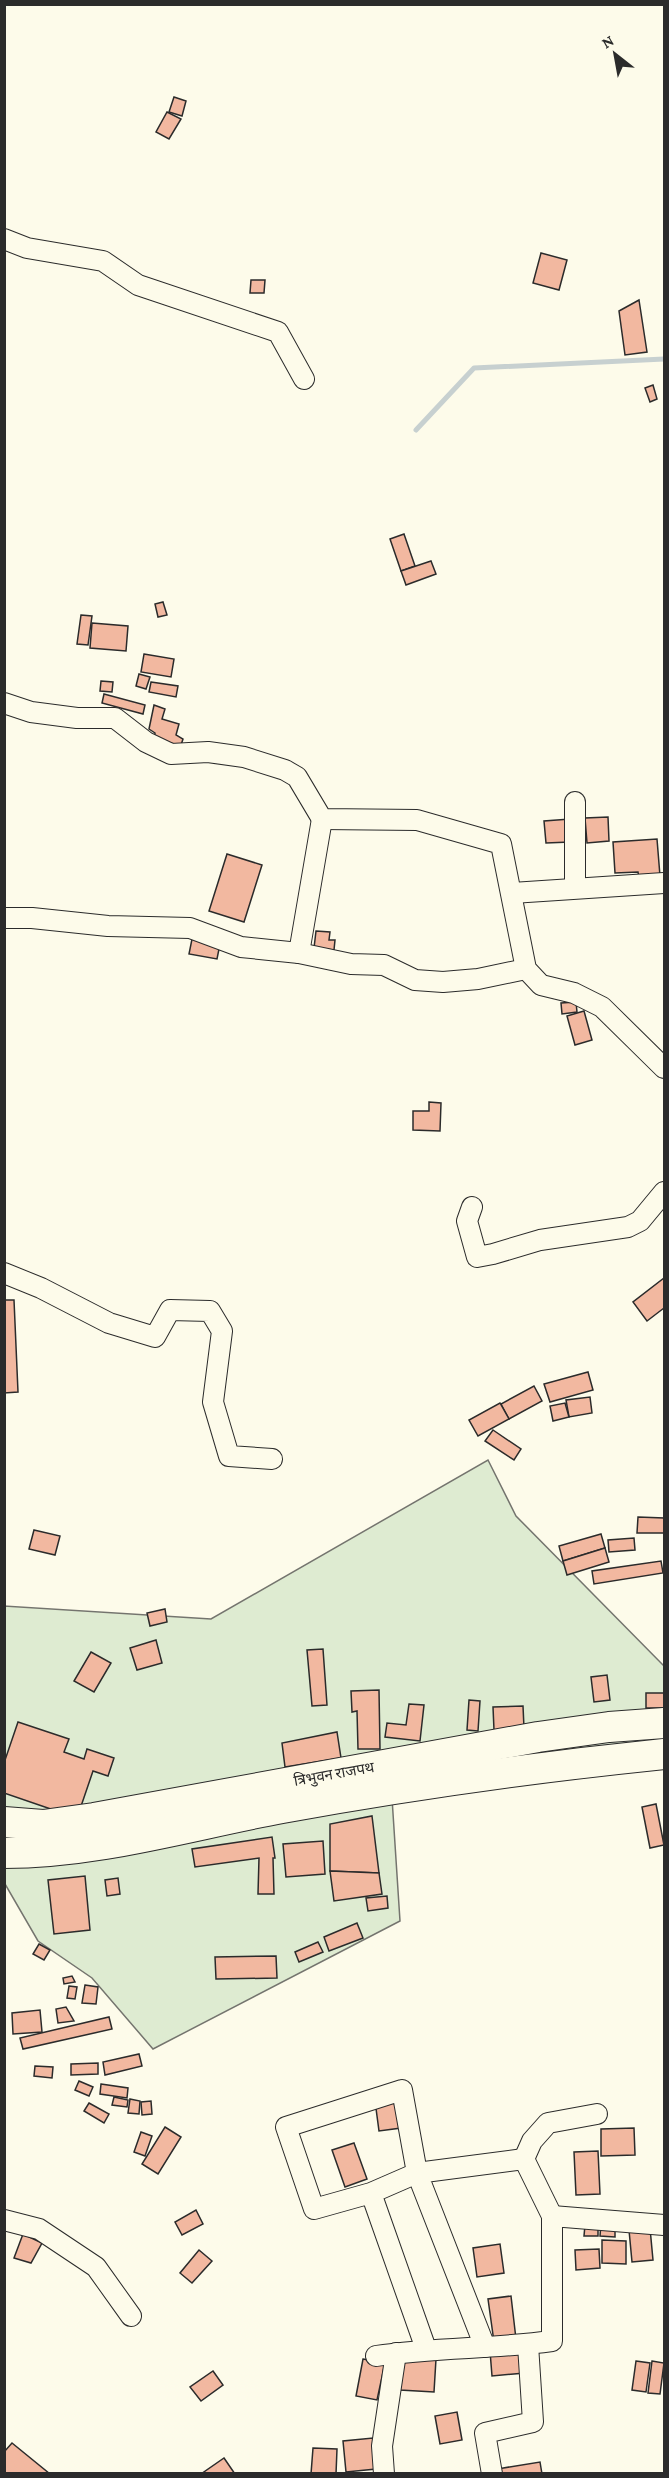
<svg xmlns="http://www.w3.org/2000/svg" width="669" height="2478" viewBox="0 0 669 2478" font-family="'Crimson Pro','Noto Sans Devanagari',serif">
<rect width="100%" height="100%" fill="#fdfbea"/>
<polygon fill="#deebd1" stroke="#74746e" stroke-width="1.5" points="488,1460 516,1516 664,1666 664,1764 392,1798 400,1921 153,2049 92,1978 38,1941 5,1884 4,1606 211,1619"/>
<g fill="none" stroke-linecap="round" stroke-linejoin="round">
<polyline stroke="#c7d0d0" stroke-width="5" points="416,430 474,368 664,359"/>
</g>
<g fill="#f2b8a0" stroke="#2b2b2b" stroke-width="1.5">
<polygon points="174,97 186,101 182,116 169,112"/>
<polygon points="167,112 181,119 169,139 156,132"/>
<polygon points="541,253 567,260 559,290 533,283"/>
<polygon points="251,280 265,280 264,293 250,293"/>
<polygon points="639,300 647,352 625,355 619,311"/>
<polygon points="653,385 657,399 650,402 645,388"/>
<polygon points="404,534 415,566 401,571 390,539"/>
<polygon points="431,561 436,574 406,585 401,571"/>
<polygon points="163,602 167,615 158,617 155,604"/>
<polygon points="81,615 92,616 88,645 77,644"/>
<polygon points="92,623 128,626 126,651 90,648"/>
<polygon points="144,654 174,659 171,677 141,672"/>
<polygon points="139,674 150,677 146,689 136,686"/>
<polygon points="101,681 113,682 112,692 100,691"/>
<polygon points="151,682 178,686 176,697 149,692"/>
<polygon points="104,694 145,705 143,714 102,703"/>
<polygon points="154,705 165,709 162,719 179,724 176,735 183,739 179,751 154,740 155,733 149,729"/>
<polygon points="608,817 609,841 587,843 585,818"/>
<polygon points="570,819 570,842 546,843 544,821"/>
<polygon points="657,839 660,876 639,878 638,872 615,873 613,842"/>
<polygon points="227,854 262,865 244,922 209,911"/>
<polygon points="316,931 330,932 329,940 335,940 334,950 314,948"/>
<polygon points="192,939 220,944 217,959 189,954"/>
<polygon points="576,1002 577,1012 562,1014 561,1003"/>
<polygon points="584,1011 592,1040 575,1045 567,1016"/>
<polygon points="429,1102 441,1103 440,1131 413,1130 413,1111 429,1111"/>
<polygon points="664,1278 664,1308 647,1321 633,1302"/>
<polygon points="4,1300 14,1300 18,1392 4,1393"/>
<polygon points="588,1372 593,1390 550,1402 544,1384"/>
<polygon points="534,1386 542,1401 509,1419 501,1404"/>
<polygon points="590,1397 592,1413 569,1417 566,1400"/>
<polygon points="500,1403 509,1419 478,1436 469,1420"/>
<polygon points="565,1403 569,1417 553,1421 550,1406"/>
<polygon points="493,1430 521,1449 514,1460 485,1441"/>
<polygon points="638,1517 664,1518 664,1533 637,1533"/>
<polygon points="34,1530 60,1536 55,1555 29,1549"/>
<polygon points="601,1534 605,1548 563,1561 559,1546"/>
<polygon points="634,1538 635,1550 609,1552 608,1540"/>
<polygon points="605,1548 609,1562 567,1575 563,1561"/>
<polygon points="661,1561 663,1573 594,1584 592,1571"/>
<polygon points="165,1609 167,1622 150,1626 147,1613"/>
<polygon points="156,1640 162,1663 137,1670 130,1648"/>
<polygon points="323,1649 327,1705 312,1706 307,1650"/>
<polygon points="91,1652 111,1663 94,1692 74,1681"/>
<polygon points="607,1675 610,1700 594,1702 591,1677"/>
<polygon points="379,1690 380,1749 358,1749 357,1711 352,1712 351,1691"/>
<rect x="646" y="1693" width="18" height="15"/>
<polygon points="469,1700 480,1701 478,1731 467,1730"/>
<polygon points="409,1704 424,1705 420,1741 385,1737 387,1723 406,1725"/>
<polygon points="523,1706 524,1728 494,1730 493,1707"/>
<polygon points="18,1722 69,1739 64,1752 84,1759 87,1749 114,1758 108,1776 93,1771 77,1818 4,1793 4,1763"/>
<polygon points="337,1732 341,1758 285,1767 282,1743"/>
<polygon points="656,1804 664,1845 650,1848 642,1807"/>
<polygon points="372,1816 379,1873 330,1871 330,1824"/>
<polygon points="272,1837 275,1858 273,1858 274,1894 258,1894 259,1858 195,1867 192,1849"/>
<polygon points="323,1841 325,1874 286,1877 283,1844"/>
<polygon points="330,1871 379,1873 382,1894 334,1901"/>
<polygon points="85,1876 90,1930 54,1934 48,1880"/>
<polygon points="118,1878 120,1894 107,1896 105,1880"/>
<polygon points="387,1896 388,1908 368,1911 366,1898"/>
<polygon points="357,1923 363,1938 329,1951 324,1937"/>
<polygon points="318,1942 323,1952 299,1962 295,1952"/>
<polygon points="39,1944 50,1950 44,1960 33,1954"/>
<polygon points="276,1956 277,1978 216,1979 215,1957"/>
<polygon points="72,1976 75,1982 64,1984 63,1978"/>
<polygon points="85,1985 98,1987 96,2004 82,2003"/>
<polygon points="69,1986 77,1987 75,1999 67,1998"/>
<polygon points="66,2007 74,2021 58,2023 56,2009"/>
<polygon points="40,2010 42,2032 13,2034 12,2013"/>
<polygon points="109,2017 112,2029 23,2049 20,2038"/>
<polygon points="139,2054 142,2066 105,2075 103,2062"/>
<polygon points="98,2063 98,2074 71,2075 71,2064"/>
<polygon points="35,2066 53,2067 52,2078 34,2076"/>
<polygon points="79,2081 93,2087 89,2096 75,2090"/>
<polygon points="101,2084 128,2088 127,2098 100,2094"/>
<polygon points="114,2097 128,2100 127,2107 112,2105"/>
<polygon points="397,2098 401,2128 379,2131 375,2101"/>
<polygon points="130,2099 140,2101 139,2114 128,2113"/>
<polygon points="151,2101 152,2114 142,2115 141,2102"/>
<polygon points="89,2103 109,2114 104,2123 84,2111"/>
<polygon points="165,2127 181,2137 158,2174 142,2164"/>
<polygon points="634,2128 635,2155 601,2156 601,2129"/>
<polygon points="141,2132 152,2136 145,2156 134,2152"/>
<polygon points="354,2143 367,2179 345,2187 332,2150"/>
<polygon points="598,2151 600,2194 576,2195 574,2152"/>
<polygon points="196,2210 203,2224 182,2235 175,2222"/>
<polygon points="601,2224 615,2225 615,2237 600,2236"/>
<polygon points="585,2225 598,2225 598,2236 584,2236"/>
<polygon points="650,2228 653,2260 632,2262 629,2230"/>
<polygon points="23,2234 42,2243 31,2263 14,2258"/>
<polygon points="602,2240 626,2241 626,2264 602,2263"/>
<polygon points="500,2244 504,2273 477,2277 473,2248"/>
<polygon points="599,2249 600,2268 576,2270 575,2250"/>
<polygon points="199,2250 212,2261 192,2283 180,2273"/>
<polygon points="511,2296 516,2339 494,2342 488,2299"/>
<polygon points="522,2348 525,2373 492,2376 490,2351"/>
<polygon points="402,2358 436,2359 434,2392 400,2390"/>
<polygon points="363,2359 385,2363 377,2400 356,2396"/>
<polygon points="636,2361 650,2363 646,2392 632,2390"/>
<polygon points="652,2361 664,2363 660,2394 648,2393"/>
<polygon points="213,2371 223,2385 201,2401 190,2387"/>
<polygon points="457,2412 462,2440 440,2444 435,2416"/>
<polygon points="373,2438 376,2469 346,2472 343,2441"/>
<polygon points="12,2443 50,2474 7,2474 4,2472 4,2452"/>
<polygon points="313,2448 337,2449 336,2474 311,2474"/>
<polygon points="224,2458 235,2474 201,2474"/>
<polygon points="540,2462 542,2474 498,2474 497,2469"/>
</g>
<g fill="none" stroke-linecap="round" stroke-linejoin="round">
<g stroke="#2b2b2b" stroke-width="22">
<g id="minor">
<polyline points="4,239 27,248 103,261 138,285 278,332 304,379"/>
<polyline points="4,703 31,712 77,718 115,718 146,742 171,754 208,752 244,757 285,770 297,777 322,819 417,820 501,844 526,969 541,985 574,993 602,1007 664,1068"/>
<polyline points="575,802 575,887"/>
<polyline points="512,893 664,883"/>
<polyline points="4,918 32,918 108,926 190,928 241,947 299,953 322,819"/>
<polyline points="299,953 351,964 384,965 415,980 443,982 478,979 526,969"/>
<polyline points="472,1207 467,1221 477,1257 493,1254 540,1240 628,1227 640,1221 664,1192"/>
<polyline points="4,1273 41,1288 109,1323 155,1337 170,1310 210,1311 222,1331 213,1402 229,1456 272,1459"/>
<polyline points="524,2159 532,2141 548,2123 597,2114"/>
<polyline points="371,2193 417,2173 402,2090 286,2127 314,2209 371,2193 426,2349"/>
<polyline points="4,2220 39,2229 96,2267 131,2316"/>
<polyline points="485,2347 417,2173 524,2159 552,2216"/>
<path d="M376,2356C435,2347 494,2349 552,2341V2216L664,2225"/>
<polyline points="384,2474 382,2446 396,2353"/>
<polyline points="492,2474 485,2433 533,2422 528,2345"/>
</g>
</g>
<g stroke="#2b2b2b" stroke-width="32">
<g id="highway">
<polyline points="4,1822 43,1825 94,1818 538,1737 609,1727 664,1723"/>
<path d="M4,1853C99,1853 190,1825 282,1808C409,1785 537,1767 664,1754"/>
</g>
</g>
<use href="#minor" stroke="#fdfbea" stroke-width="20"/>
<use href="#highway" stroke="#fdfbea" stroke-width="30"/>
</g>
<g text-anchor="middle" stroke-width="4.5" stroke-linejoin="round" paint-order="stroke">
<g font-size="15" fill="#2b2b2b" stroke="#fdfbea">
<text transform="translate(334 1774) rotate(-10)" y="5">त्रिभुवन राजपथ</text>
</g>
</g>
<rect width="669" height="2478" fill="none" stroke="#2b2b2b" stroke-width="12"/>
<g transform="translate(615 54) rotate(329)" stroke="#fdfbea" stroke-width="4.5" paint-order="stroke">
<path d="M0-4.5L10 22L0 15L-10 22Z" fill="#2b2b2b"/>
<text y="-9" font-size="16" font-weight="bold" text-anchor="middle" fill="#2b2b2b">N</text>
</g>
</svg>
